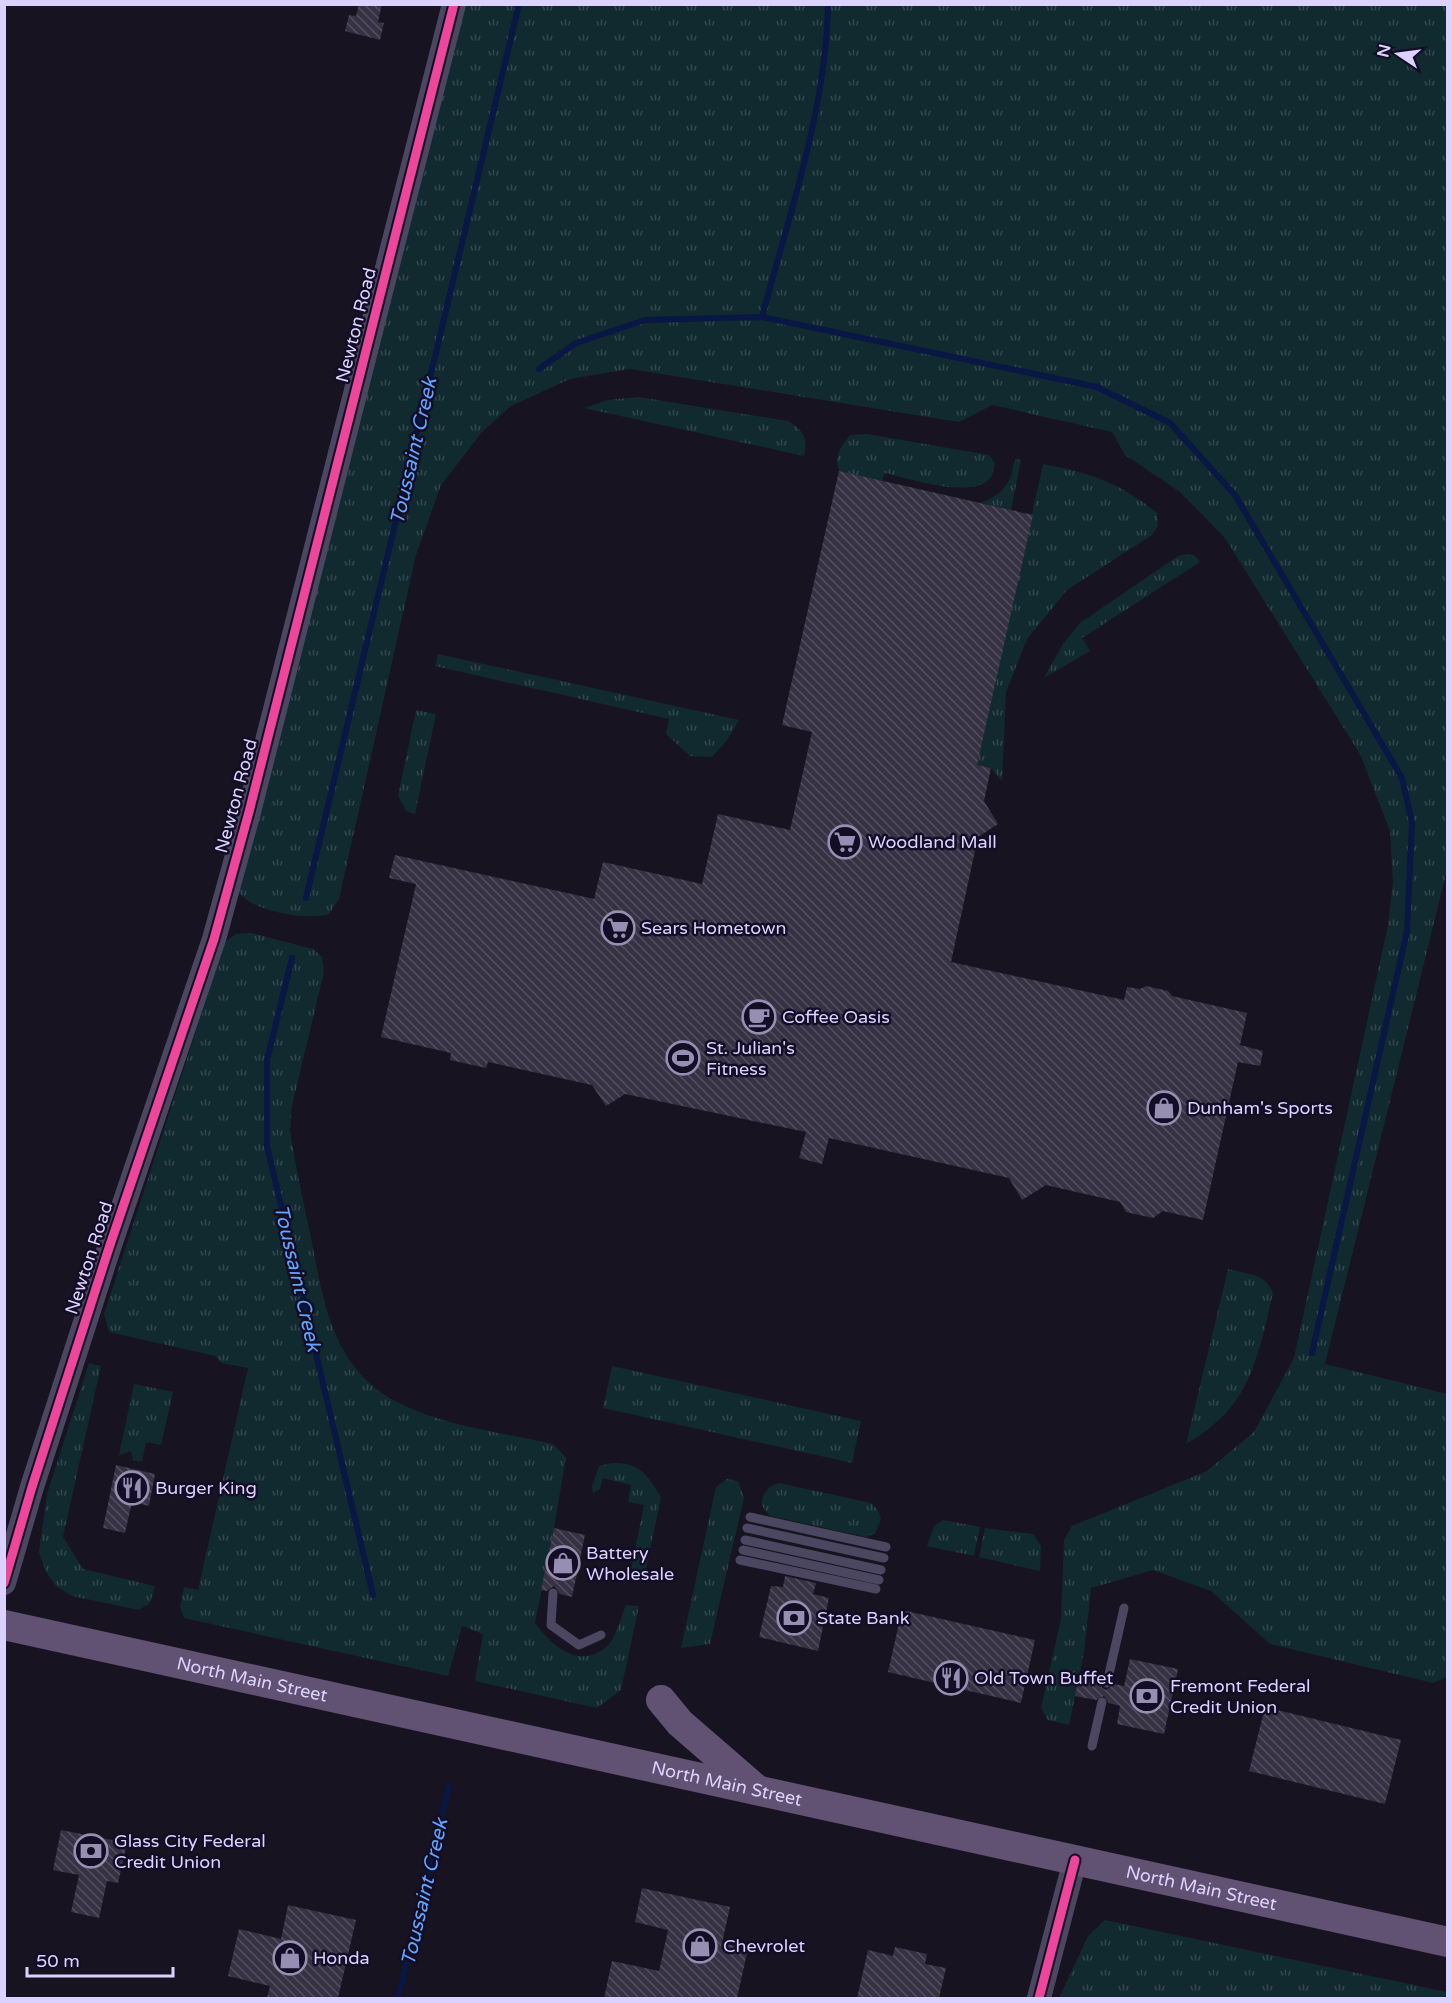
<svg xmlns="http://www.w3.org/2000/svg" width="1452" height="2003" viewBox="0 0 1452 2003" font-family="'Varela Round',sans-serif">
<defs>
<pattern id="grass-tufts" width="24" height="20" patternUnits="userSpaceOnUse" patternTransform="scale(1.5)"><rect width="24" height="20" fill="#112a2f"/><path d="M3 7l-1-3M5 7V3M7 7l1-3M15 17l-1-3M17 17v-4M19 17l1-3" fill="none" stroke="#33484e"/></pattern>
<pattern id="building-back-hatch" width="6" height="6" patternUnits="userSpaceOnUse" patternTransform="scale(1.5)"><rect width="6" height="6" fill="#363143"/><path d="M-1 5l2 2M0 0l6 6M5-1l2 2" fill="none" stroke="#524e5f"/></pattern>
</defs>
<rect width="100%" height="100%" fill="#171320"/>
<g fill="url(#grass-tufts)">
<path d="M459,5H1447V870L1325,1364L1447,1394V1677L1433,1683L1270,1644L1211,1591L1153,1570L1091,1588L1084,1653L1069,1725L1048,1720L1041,1708L1061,1619L1064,1540L1072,1526L1207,1471L1254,1432L1294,1358L1388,925L1393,882L1390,831L1360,754L1225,538L1180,492L1125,455L1112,432L992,405L959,422L630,369L570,379L511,406L482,432L441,485L416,555L339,899L329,914C308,921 252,912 239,892Z"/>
<path d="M639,397L788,421C804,431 808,438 804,456L584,408L608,400Z"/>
<path d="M867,434L989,455L995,463C994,467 993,474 991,477C974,501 909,478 885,473L882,481L839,471C834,455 840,448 850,435Z"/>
<path d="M1016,459L1021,460L1011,510L980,503C995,498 1007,489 1012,473C1013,467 1013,464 1016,459Z"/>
<path d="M1043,464C1089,473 1120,482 1157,513L1158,526L1152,535L1067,590L1027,639L1006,692L1002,781L991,768L977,765Z"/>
<polygon points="1188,554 1194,555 1200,562 1082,638 1090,651 1044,678 1063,644 1080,623 1178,556"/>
<polygon points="438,654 739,720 728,739 712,757 690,756 666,734 669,719 435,666"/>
<polygon points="416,710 436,714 415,814 406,811 398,796"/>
<path d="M251,933L313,949L322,957L324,972L292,1106L290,1130C295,1165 303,1199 310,1233C324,1302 331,1371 403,1405C446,1426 505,1433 553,1444L566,1457L554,1528L535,1623C551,1644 577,1670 605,1648C615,1641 621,1617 626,1605L639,1606L621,1690L597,1708L475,1681L483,1634L462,1626L448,1676L184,1618L180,1606L184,1587L198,1590L248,1368L222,1363L215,1356L109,1332L104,1314L225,942L236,934Z"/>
<path d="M1228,1269C1246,1274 1266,1273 1273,1293C1257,1360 1251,1407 1186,1444Z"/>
<polygon points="89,1363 101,1366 63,1537 83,1569 155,1586 150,1603 139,1610 72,1596 56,1586 46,1572 39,1552 47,1494"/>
<polygon points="612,1366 861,1421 852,1463 603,1408"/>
<polygon points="134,1384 173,1392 161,1445 146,1442 142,1462 133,1460 131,1451 119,1455"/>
<path d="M612,1463C640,1462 647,1475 661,1497L645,1574L637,1576L631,1569L644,1505L628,1502L631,1485L603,1478L600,1489L593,1493L592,1487L599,1466Z"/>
<polygon points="727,1479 738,1481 744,1498 710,1644 681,1648 716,1487"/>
<path d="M779,1483L871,1503L878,1510L881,1519L875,1534L865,1537L771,1516C755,1505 762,1488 779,1483Z"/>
<polygon points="943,1520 980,1527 974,1556 927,1546 934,1526"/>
<polygon points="985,1528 1033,1534 1041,1546 1040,1571 979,1557"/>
<polygon points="1105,1920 1447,1992 1447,1998 1059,1998 1088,1936"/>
</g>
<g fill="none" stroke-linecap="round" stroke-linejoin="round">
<g stroke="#081743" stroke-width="6">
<path d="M762,317C789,215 826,111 828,4"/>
<polyline points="539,369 576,343 645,320 762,317 1097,387 1170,423 1235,495 1402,778 1412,823 1407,931 1312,1353"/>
<polyline points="306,898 519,4"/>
<polyline points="292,958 267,1060 267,1146 373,1595"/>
<polyline points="398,1998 449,1786"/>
</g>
</g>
<g fill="url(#building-back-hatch)">
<polygon points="359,4 382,4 378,22 384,23 380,40 345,31 349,15 356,16"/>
<polygon points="839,471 1033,515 977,765 991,768 984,801 998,824 978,837 951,962 1124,1000 1127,987 1140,989 1146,986 1168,991 1172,996 1247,1013 1240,1045 1263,1051 1260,1066 1238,1062 1203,1220 1163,1211 1153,1218 1126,1212 1120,1202 1046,1185 1022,1200 1009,1178 829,1138 822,1164 799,1158 806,1132 625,1094 606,1106 592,1085 488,1062 486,1068 450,1060 451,1053 381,1037 416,884 389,878 395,855 594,899 603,862 702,884 718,814 790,830 812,732 782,725"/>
<polygon points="116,1465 155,1474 149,1506 132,1502 125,1533 103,1528"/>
<polygon points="554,1528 585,1535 572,1597 560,1594 554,1586 547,1591 541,1590"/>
<polygon points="785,1576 816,1583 813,1594 829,1598 818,1651 759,1637 771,1586 783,1587"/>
<polygon points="902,1610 1035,1640 1021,1703 888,1672"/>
<polygon points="1130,1659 1178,1669 1164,1734 1117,1724 1120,1706 1109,1703 1104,1696 1096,1700 1075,1696 1079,1676 1101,1681 1102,1688 1106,1690 1114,1684 1124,1686"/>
<polygon points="1265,1707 1401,1740 1385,1804 1249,1771"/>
<polygon points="61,1830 127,1843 118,1883 107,1881 99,1918 71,1912 79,1875 53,1870"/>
<polygon points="642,1888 730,1907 722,1943 748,1949 737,1998 604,1998 612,1961 659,1971 668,1930 635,1922"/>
<polygon points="288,1905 356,1920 338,1998 267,1998 270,1986 228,1976 239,1929 281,1939"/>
<polygon points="895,1947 927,1954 925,1964 946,1968 939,1998 857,1998 868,1950 893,1956"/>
</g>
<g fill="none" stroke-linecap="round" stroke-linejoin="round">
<g stroke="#4b4761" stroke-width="9">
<polyline points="750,1517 886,1547"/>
<polyline points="747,1528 884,1558"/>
<polyline points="745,1540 881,1570"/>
<polyline points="743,1550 879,1580"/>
<polyline points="740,1560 876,1589"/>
<polyline points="553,1593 551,1625 579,1645 601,1635"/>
<polyline points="1107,1683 1124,1608"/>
<polyline points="1092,1746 1102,1702"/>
</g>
<g stroke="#4b4761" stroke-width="24">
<polyline points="4,1583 32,1487 109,1248 214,939 249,812 454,4"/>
<polyline points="1039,1998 1075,1860"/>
</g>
<g stroke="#615172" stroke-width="30">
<path id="s1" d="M4,1625L1448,1942"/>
<polyline points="661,1700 680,1723 755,1788"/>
</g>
<g stroke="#140d26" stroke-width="13">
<g id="cycleway">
<polyline points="4,1583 32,1487 109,1248 214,939 249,812 454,4"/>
<polyline points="1039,1998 1075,1860"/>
</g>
</g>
<use href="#cycleway" stroke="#ed469a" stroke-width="9"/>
</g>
<defs>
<g id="supermarket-ring" transform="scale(1.725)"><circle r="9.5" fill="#140d26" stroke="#978fb1" stroke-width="1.5"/><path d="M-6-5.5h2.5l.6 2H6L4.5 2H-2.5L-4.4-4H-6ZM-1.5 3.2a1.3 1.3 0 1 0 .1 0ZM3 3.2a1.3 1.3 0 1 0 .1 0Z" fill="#978fb1"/></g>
<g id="cafe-ring" transform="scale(1.725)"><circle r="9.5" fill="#140d26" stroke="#978fb1" stroke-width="1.5"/><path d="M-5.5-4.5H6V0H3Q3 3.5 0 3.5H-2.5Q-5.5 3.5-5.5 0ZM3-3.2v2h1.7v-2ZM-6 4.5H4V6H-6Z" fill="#978fb1"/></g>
<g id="stadium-ring" transform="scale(1.725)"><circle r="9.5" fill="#140d26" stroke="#978fb1" stroke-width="1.5"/><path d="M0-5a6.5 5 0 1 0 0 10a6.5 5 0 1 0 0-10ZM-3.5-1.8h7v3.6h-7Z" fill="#978fb1"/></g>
<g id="shop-ring" transform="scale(1.725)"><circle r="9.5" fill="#140d26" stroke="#978fb1" stroke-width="1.5"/><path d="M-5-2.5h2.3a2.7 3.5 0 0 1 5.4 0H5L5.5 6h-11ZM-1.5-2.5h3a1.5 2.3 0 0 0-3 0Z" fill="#978fb1"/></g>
<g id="restaurant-ring" transform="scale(1.725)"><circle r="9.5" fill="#140d26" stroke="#978fb1" stroke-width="1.5"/><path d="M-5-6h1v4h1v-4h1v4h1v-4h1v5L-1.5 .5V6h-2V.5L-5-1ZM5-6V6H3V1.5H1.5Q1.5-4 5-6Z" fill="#978fb1"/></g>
<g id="bank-ring" transform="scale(1.725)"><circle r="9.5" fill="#140d26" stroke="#978fb1" stroke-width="1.5"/><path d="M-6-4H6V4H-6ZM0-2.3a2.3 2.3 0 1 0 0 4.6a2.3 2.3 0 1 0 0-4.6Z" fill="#978fb1"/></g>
</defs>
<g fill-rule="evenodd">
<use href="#supermarket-ring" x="845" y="842"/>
<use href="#supermarket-ring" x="618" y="928"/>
<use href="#cafe-ring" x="759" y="1017"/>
<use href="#stadium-ring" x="683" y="1058"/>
<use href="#shop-ring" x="1164" y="1108"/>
<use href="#restaurant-ring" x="132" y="1488"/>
<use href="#shop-ring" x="563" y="1563"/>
<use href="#bank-ring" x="794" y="1618"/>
<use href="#restaurant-ring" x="951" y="1678"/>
<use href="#bank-ring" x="1147" y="1696"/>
<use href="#bank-ring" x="91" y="1851"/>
<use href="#shop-ring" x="700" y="1946"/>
<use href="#shop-ring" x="290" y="1958"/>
</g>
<g text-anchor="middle" stroke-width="5" stroke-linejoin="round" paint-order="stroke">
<g font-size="18" fill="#dcd2ff" stroke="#140d26">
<text transform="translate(356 325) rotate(-76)" y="6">Newton Road</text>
<text transform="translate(236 796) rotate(-75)" y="6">Newton Road</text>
<text transform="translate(89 1258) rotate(-72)" y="6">Newton Road</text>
<text dy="6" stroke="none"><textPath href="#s1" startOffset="254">North Main Street</textPath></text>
<text dy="6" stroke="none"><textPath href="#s1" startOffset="740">North Main Street</textPath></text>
<text dy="6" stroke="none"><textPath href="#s1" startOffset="1226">North Main Street</textPath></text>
</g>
<g font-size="18" fill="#dcd2ff" stroke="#140d26" text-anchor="start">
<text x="868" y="848">Woodland Mall</text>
<text x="641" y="934">Sears Hometown</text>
<text x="782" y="1023">Coffee Oasis</text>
<text x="706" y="1054">St. Julian's<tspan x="706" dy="21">Fitness</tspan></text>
<text x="1187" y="1114">Dunham's Sports</text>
<text x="155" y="1494">Burger King</text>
<text x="586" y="1559">Battery<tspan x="586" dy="21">Wholesale</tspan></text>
<text x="817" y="1624">State Bank</text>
<text x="974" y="1684">Old Town Buffet</text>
<text x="1170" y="1692">Fremont Federal<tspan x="1170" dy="21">Credit Union</tspan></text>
<text x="114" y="1847">Glass City Federal<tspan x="114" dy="21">Credit Union</tspan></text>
<text x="723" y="1952">Chevrolet</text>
<text x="313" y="1964">Honda</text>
</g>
<g font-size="20" font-style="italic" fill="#60a5ff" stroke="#140d26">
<text transform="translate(413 451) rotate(-77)" y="7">Toussaint Creek</text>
<text transform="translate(298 1278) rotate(77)" y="7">Toussaint Creek</text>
<text transform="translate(424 1892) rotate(-77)" y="7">Toussaint Creek</text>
</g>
</g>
<rect width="1452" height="2003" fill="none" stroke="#dcd2ff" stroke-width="12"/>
<g transform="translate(1398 54) rotate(283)" stroke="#140d26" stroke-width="4.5" paint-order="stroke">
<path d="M0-4.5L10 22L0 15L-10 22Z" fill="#dcd2ff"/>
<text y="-9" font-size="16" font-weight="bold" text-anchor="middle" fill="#dcd2ff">N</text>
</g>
<path d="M27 1967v9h146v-9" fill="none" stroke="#dcd2ff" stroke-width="3"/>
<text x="36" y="1967" font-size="18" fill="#dcd2ff" stroke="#140d26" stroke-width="4.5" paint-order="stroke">50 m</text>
</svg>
